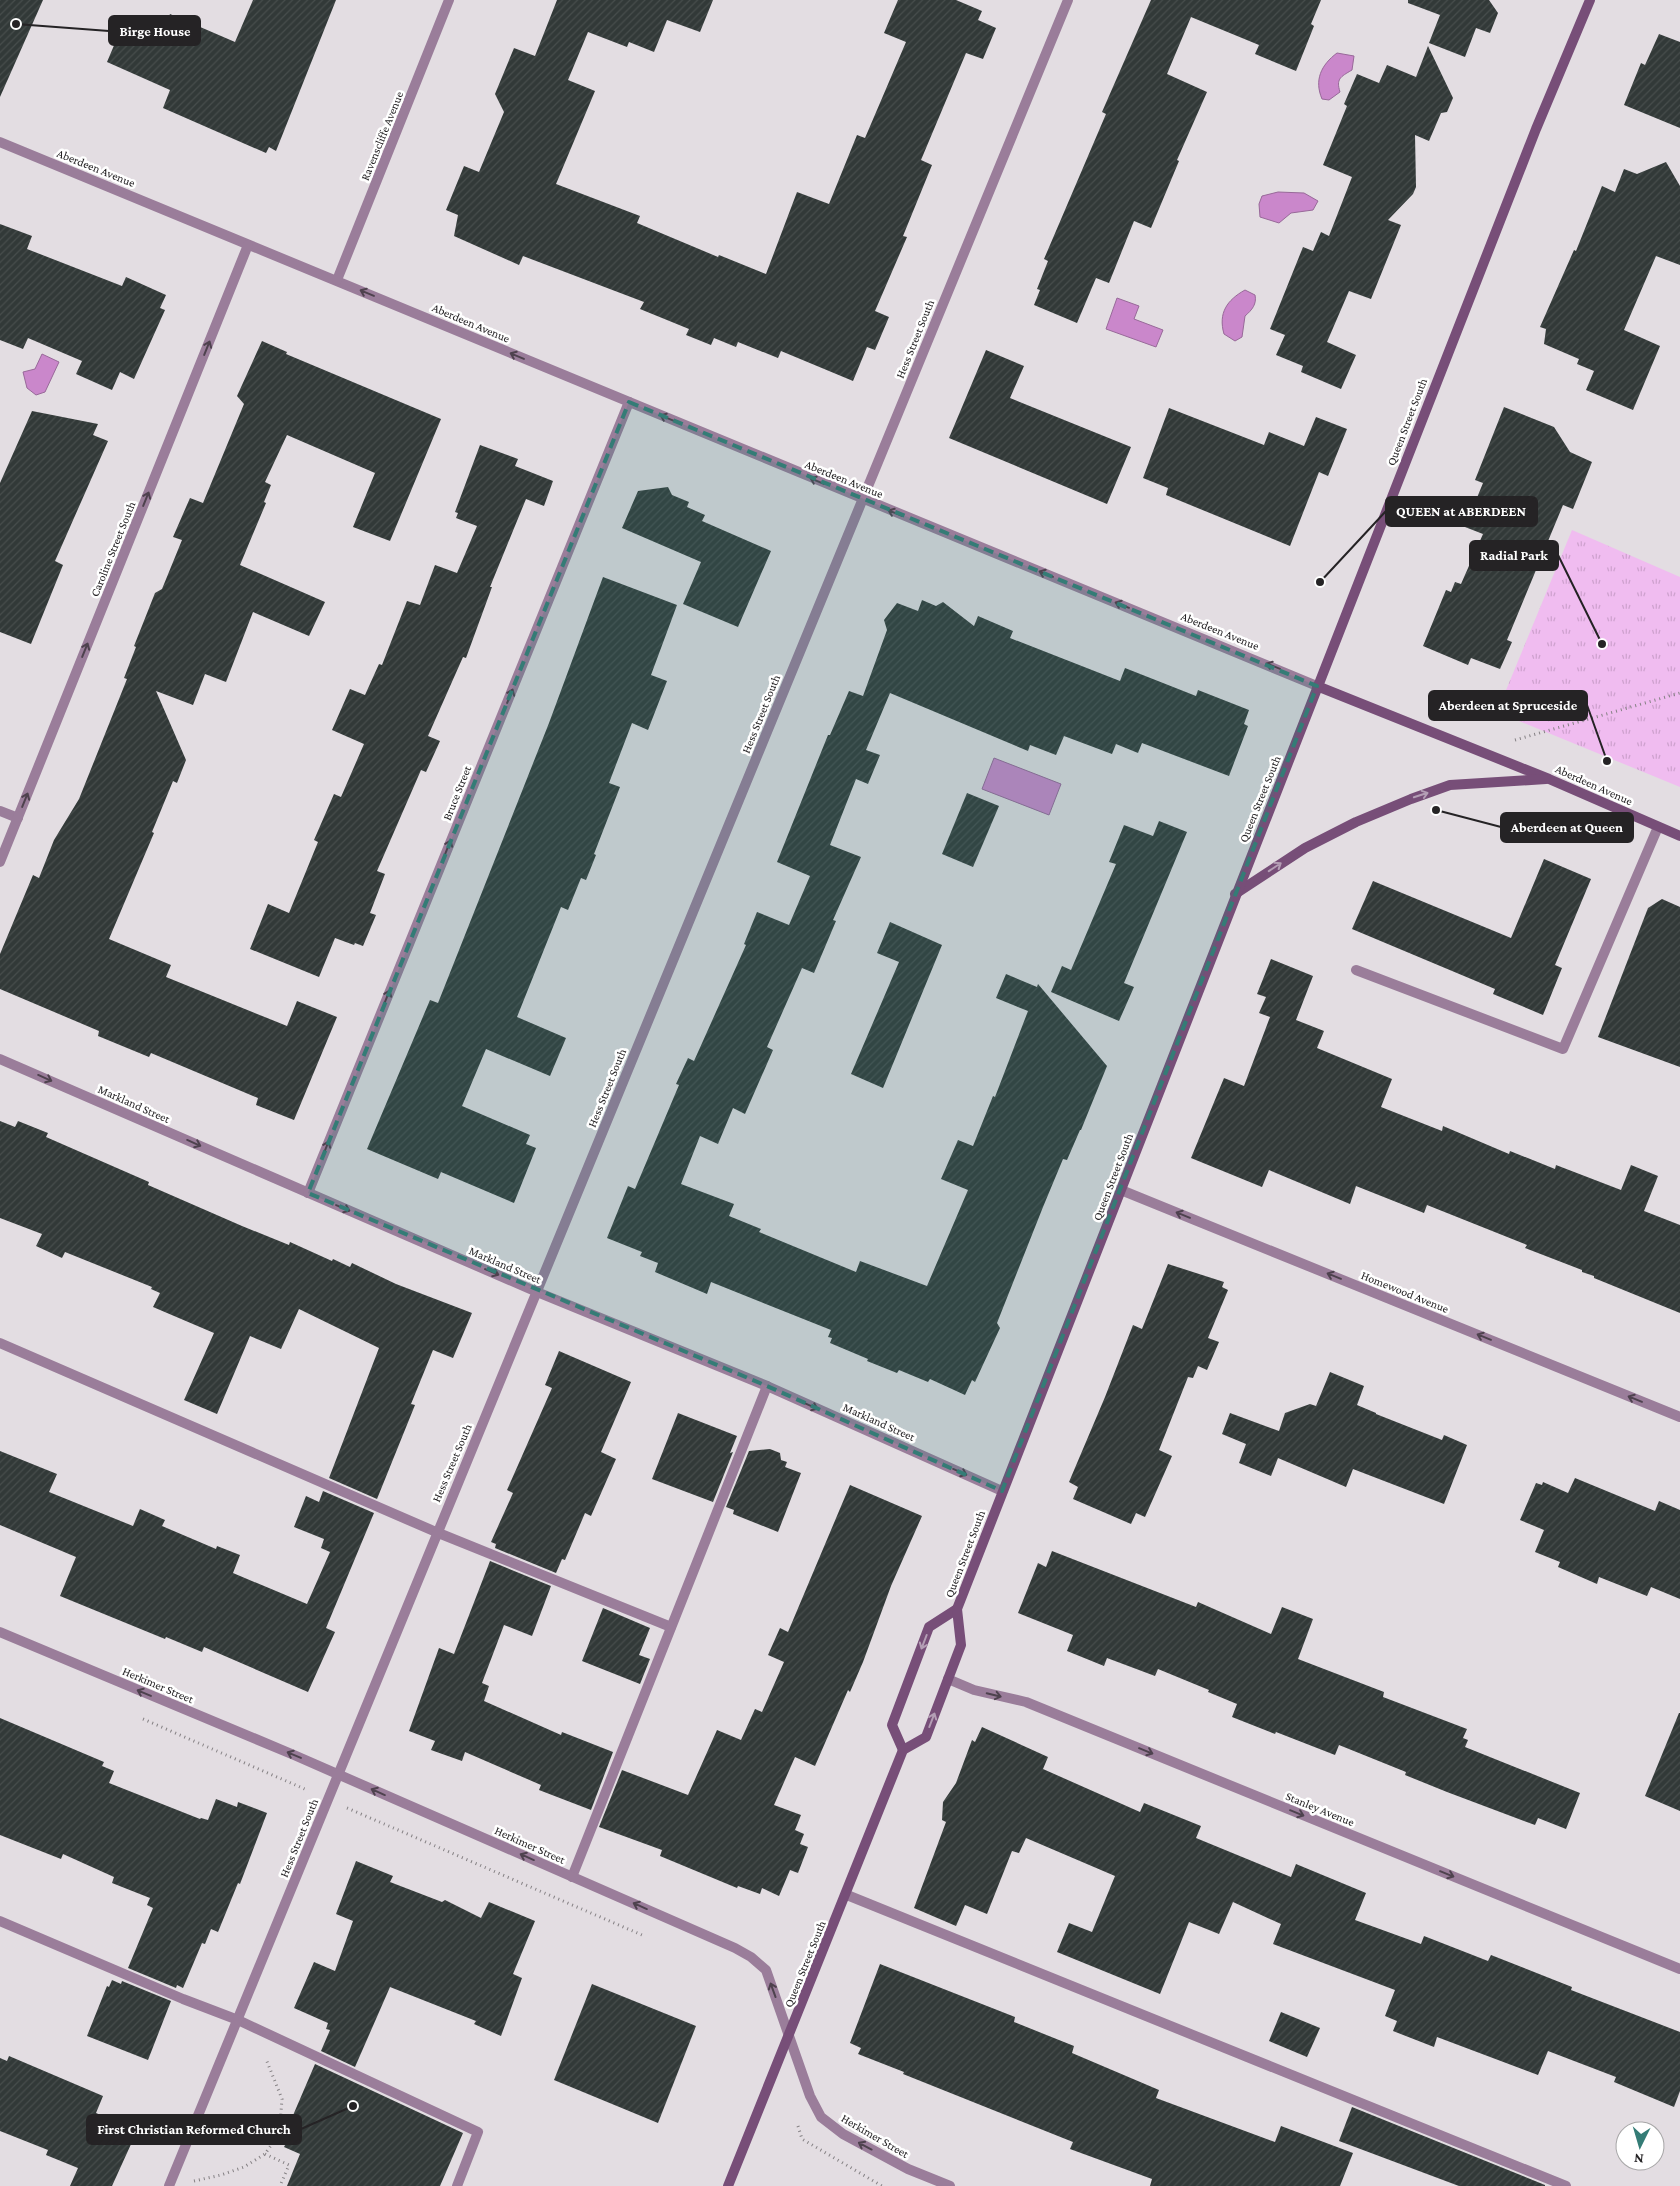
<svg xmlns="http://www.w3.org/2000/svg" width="1680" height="2186" viewBox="0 0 1680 2186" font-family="'Crimson Pro',serif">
<defs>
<pattern id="park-tufts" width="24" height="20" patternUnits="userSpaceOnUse" patternTransform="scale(1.25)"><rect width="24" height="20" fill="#f0bcf0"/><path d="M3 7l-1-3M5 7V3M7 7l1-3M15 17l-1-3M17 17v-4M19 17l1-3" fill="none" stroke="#cea1ce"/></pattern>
<pattern id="building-hatch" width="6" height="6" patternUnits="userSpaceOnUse" patternTransform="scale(1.25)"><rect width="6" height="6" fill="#323938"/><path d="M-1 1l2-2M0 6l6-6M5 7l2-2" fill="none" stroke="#474d4c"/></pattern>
</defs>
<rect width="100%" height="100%" fill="#e3dde2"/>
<polygon fill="url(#park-tufts)" points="1572,530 1680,577 1680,787 1497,712"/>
<g fill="#ca87cb" stroke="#986999">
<path d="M1337,53L1354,56L1352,70C1340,77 1336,79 1340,92L1329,100L1322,99C1314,80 1321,65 1337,53Z"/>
<polygon points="1278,192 1304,193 1318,201 1313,210 1291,213 1279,223 1260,217 1259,204 1262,196"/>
<path d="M1245,290L1255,295C1257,304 1252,310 1245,316L1242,337L1235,341L1224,334C1218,313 1227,300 1245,290Z"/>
<polygon points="1117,298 1139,306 1134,319 1163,330 1156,347 1106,329"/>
<polygon points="42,354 59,362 45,392 36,395 27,388 23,372 35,369"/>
<polygon points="994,758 1061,784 1049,815 982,789"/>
</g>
<g fill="url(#building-hatch)">
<polygon points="0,0 43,0 0,97"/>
<polygon points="253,0 336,0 276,151 269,147 266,153 163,108 170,90 107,62 126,17 162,32 170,14 235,42"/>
<polygon points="557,0 713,0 700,32 667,20 654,52 629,42 627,47 588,32 568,80 595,91 556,184 640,216 637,223 718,257 719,255 766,274 797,192 829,204 857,135 865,138 906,42 884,33 898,0 956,0 982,11 978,20 996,28 983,59 966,53 921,160 932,165 903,236 907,237 875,311 889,317 875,350 867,347 853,381 781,351 778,358 738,342 736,347 714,338 711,345 686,335 689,329 640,309 644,302 523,256 519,265 454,236 458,215 446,210 464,166 479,172 504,112 495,94 514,48 535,56"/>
<polygon points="1151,0 1321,0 1311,24 1314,26 1296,71 1255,54 1259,45 1191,17 1167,74 1207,92 1177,160 1179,161 1151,228 1134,221 1109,283 1096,278 1077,323 1034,305 1040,290 1037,289 1048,261 1044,259 1106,114 1102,112"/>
<polygon points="1408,0 1489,0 1498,13 1490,33 1476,28 1465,57 1429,43 1440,15 1408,3"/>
<polygon points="1659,34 1680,42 1680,128 1624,105 1641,63 1645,65"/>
<polygon points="1428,46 1453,98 1447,112 1441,113 1429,141 1415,135 1416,187 1413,194 1388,220 1401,225 1371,299 1349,291 1327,342 1356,355 1341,389 1301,372 1303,366 1276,355 1285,335 1270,329 1303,247 1313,251 1321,232 1329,236 1352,177 1323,165 1347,106 1344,104 1357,74 1379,83 1387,65 1416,77"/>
<polygon points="1666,162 1680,186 1680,265 1656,256 1624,330 1660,346 1633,410 1586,390 1594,371 1577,364 1579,359 1544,344 1546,329 1540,327 1574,250 1576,251 1602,186 1615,192 1624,169 1637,174"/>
<polygon points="0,224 32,236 27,249 122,286 126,277 166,295 160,308 165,310 134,379 120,372 112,390 76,374 82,361 28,338 23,349 0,340"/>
<polygon points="262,341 287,352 286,354 441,419 390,541 353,527 375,473 287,435 265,482 271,485 264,502 266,503 240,565 325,602 309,636 253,612 226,682 205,674 193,705 156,691 186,760 177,783 173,781 152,832 154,833 109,939 171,965 166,977 287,1026 297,1001 337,1017 294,1120 256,1105 258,1098 151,1053 149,1057 98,1036 99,1031 0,989 0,954 33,875 39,878 54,840 79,799 127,679 124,678 136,647 134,646 155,593 162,589 182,540 173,537 190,498 203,503 244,404 237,396"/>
<polygon points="986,350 1024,366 1010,398 1131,447 1107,504 949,438"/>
<polygon points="1504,407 1554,427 1570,452 1592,462 1573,509 1563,505 1507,640 1512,642 1500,669 1471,658 1468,665 1423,646 1446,590 1451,592 1455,582 1461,584 1483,534 1465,527 1483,483 1475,480"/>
<polygon points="1169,408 1264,445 1269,432 1304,446 1316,417 1347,429 1328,476 1319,472 1290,546 1166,495 1168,488 1143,478"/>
<polygon points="32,411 98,424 93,435 108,441 55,561 63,565 31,644 0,632 0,483"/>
<polygon points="480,445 518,459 515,466 553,481 544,506 526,499 490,587 492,587 466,658 463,657 428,736 440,741 426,772 421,770 377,871 385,874 370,913 376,915 363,946 355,943 354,945 335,938 319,977 250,949 268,904 289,913 318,842 314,840 334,794 341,797 364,744 332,730 350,689 365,695 379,664 382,665 407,601 420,605 435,565 457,573 477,526 456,518 458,513 455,512"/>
<polygon points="668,487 672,495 689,502 687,507 705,515 702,521 771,551 738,627 683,604 701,562 622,528 638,491"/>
<polygon points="603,577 677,605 651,675 667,681 648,730 632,723 609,783 620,787 594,854 596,855 586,880 581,878 568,910 561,907 517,1017 566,1038 550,1076 486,1049 462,1106 530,1135 526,1144 536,1148 514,1203 441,1172 438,1179 367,1149 430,1000 438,1003 549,723"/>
<polygon points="922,600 936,606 943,602 974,626 978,616 1013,631 1010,638 1120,681 1125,668 1196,696 1198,690 1249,710 1244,724 1248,726 1229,776 1142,743 1138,753 1116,744 1112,754 1064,736 1056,755 1030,745 1028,751 890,693 866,750 880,755 868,784 856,779 830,845 861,857 833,920 836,921 814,973 802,968 767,1047 773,1050 745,1114 733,1108 718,1144 700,1136 681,1184 734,1204 729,1216 761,1229 759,1232 856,1272 860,1261 927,1286 968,1190 941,1179 958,1140 973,1146 993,1096 995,1097 1028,1011 996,998 1006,974 1037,987 1038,984 1107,1066 1081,1130 1080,1130 1067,1160 1063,1159 1043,1207 997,1323 1000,1328 975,1382 972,1380 965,1395 930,1379 928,1382 899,1370 897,1373 867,1361 868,1359 830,1343 832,1338 828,1337 831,1330 711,1282 707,1294 655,1272 658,1263 640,1256 642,1252 607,1238 628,1186 635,1189 679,1085 676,1084 688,1058 694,1061 746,945 744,944 757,912 789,925 810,876 777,862 828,735 830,735 849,691 863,696 887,630 884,620 897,603 918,611"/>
<polygon points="967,793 999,806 973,867 942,854"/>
<polygon points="1159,821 1187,832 1124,983 1134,987 1119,1021 1051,992 1062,966 1071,970 1116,864 1109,862 1124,825 1153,836"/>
<polygon points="1544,859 1591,879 1555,965 1562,968 1543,1015 1493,994 1495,989 1352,929 1373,881 1511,938"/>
<polygon points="1662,899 1680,907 1680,1067 1598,1037 1648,908"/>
<polygon points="890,922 942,945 883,1088 851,1074 899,962 877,953"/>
<polygon points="1271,959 1313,976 1296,1020 1324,1031 1317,1048 1392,1079 1381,1107 1442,1131 1443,1126 1509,1154 1510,1151 1555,1169 1556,1165 1621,1190 1631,1165 1658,1176 1644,1211 1680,1225 1680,1313 1594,1278 1594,1276 1582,1272 1582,1270 1525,1248 1527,1245 1427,1205 1424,1213 1356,1186 1350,1204 1269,1170 1262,1187 1191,1158 1224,1078 1244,1086 1270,1017 1259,1013 1266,997 1257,994"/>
<polygon points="0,1121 15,1127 18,1121 48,1133 46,1137 149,1182 148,1185 242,1226 289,1245 290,1242 332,1261 333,1259 350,1267 352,1263 396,1284 472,1313 453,1358 433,1350 411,1404 415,1405 377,1499 329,1478 379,1348 299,1309 281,1349 250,1336 217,1414 184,1400 214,1333 153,1307 160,1293 151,1289 152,1287 65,1252 62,1258 36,1246 42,1234 0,1218"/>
<polygon points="1168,1264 1224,1282 1222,1287 1228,1290 1208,1338 1219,1342 1207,1370 1198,1366 1193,1378 1188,1377 1159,1450 1172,1456 1145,1517 1136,1513 1131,1524 1073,1499 1078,1487 1069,1482 1105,1397 1133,1325 1142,1329"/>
<polygon points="559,1351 631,1382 601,1452 616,1459 591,1516 585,1513 565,1560 562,1559 556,1573 495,1548 496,1544 491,1542 513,1493 507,1490 552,1388 545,1385"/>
<polygon points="1330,1372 1364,1386 1357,1405 1376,1413 1376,1414 1442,1440 1444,1435 1467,1445 1444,1504 1353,1469 1346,1487 1278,1458 1271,1476 1239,1463 1246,1444 1222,1434 1230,1413 1279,1431 1285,1413 1310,1404 1316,1406"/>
<polygon points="678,1413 737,1436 730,1453 733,1452 713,1502 652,1479"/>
<polygon points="770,1449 780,1453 781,1460 787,1462 785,1467 801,1473 778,1532 733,1514 734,1510 726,1507 749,1451"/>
<polygon points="0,1451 57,1474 49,1492 133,1526 140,1509 165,1520 162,1526 216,1549 217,1546 240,1555 233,1573 307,1604 330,1552 321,1548 324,1539 294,1527 306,1496 319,1502 323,1491 374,1513 326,1628 335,1632 308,1692 204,1647 202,1652 166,1637 165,1639 60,1596 76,1557 0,1525"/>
<polygon points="1575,1478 1655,1511 1659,1501 1680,1510 1680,1599 1651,1587 1647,1596 1599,1577 1597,1584 1558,1567 1560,1562 1535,1552 1544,1530 1520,1520 1536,1483 1542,1485 1543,1482 1568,1493"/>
<polygon points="850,1485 922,1516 891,1586 863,1662 850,1692 848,1690 815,1766 795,1757 774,1805 801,1815 795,1830 804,1834 800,1844 808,1847 798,1873 790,1870 779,1896 762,1888 760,1894 738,1886 737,1888 660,1856 662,1850 599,1827 622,1770 688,1795 717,1730 741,1740 755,1709 762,1712 784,1662 768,1655 780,1628 788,1632"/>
<polygon points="1052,1551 1196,1607 1198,1602 1271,1634 1282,1607 1313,1619 1298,1659 1384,1692 1383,1697 1467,1729 1463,1738 1468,1740 1465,1747 1580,1793 1566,1829 1538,1818 1535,1825 1447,1792 1405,1775 1406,1772 1339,1745 1335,1755 1276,1732 1275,1734 1232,1717 1237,1704 1208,1692 1209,1690 1158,1669 1155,1676 1107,1658 1104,1666 1067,1651 1073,1635 1018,1613 1038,1563 1046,1567"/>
<polygon points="490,1561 551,1586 532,1636 504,1625 482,1683 489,1686 484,1701 561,1735 562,1732 613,1752 591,1810 539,1790 541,1785 465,1752 462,1761 431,1750 435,1741 409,1731 439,1648 454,1654"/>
<polygon points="603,1608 650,1628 639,1655 650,1659 640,1684 582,1661"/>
<polygon points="1679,1713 1680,1713 1680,1811 1645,1796"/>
<polygon points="0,1718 104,1762 102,1766 114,1771 109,1783 200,1819 201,1818 208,1820 216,1799 237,1807 238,1802 267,1813 240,1884 238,1883 218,1932 211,1929 205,1944 202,1943 183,1988 177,1985 176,1988 128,1968 153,1908 147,1905 150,1898 112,1883 114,1877 63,1854 61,1859 0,1835"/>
<polygon points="982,1727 1048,1757 1043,1769 1140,1812 1144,1803 1201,1826 1196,1838 1291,1877 1296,1864 1366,1893 1355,1920 1421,1944 1424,1936 1488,1961 1491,1955 1572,1987 1571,1990 1680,2032 1680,2091 1674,2107 1614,2082 1616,2077 1548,2051 1538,2075 1437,2037 1434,2047 1393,2031 1397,2021 1385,2016 1395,1990 1273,1944 1281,1924 1233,1902 1219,1934 1189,1922 1160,1994 1057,1952 1069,1923 1092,1932 1115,1876 1026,1838 1019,1853 1012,1851 987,1914 965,1905 956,1926 914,1908 946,1822 942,1820 943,1802 956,1783 972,1740 975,1742"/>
<polygon points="356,1861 393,1876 390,1882 442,1902 445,1900 481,1918 489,1902 535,1921 513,1974 522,1978 501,2036 474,2024 476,2021 390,1987 355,2067 321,2051 330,2030 326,2029 328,2023 294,2008 314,1962 335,1971 353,1921 336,1914"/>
<polygon points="880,1964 1015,2017 1014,2022 1074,2046 1072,2053 1159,2090 1156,2098 1275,2142 1281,2126 1353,2153 1340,2186 1150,2186 1152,2179 1070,2149 1073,2142 903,2074 904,2072 858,2054 861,2048 850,2043"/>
<polygon points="112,1980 121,1984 122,1981 171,2001 148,2060 87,2036 107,1986 109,1987"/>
<polygon points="592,1984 696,2026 658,2123 554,2080"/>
<polygon points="1281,2012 1320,2028 1307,2057 1269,2041"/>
<polygon points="9,2056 103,2096 96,2113 137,2131 112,2186 70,2186 78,2168 46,2155 48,2150 0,2131 0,2058 7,2061"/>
<polygon points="315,2064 463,2133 440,2186 287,2186 300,2154 284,2147 286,2143 282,2141"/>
<polygon points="1352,2107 1545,2185 1545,2186 1459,2186 1339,2141"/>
</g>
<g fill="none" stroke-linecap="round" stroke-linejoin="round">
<g stroke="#858184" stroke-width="3" stroke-dasharray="1 4" stroke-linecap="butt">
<polyline points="1515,740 1680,693"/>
<polyline points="143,1719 307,1790"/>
<polyline points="347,1808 642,1935"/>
<polyline points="798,2126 802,2139 882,2186"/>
<polyline points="265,2154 289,2165 280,2186"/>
<polyline points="194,2181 221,2175 244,2167 265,2154 274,2141 280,2125 282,2099 266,2059"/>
</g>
<g stroke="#9a7d9a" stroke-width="10">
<polyline points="0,811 18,818"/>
<polyline points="1356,970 1563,1049 1658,827"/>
<polyline points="0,1343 436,1532 671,1627"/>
<polyline points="572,1877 767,1386"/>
<polyline points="847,1895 1566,2186"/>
<polyline points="0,1921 183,1999 238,2020 478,2132 457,2186"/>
</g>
<g stroke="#9a7d9a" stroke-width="10">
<polyline points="0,142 1317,686"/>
<polyline points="337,280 449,0"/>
<polyline points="0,862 248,245"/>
<polyline points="0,1059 537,1292 767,1386 1002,1491"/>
<polyline points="1121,1190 1680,1417"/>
<polyline points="308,1193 629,402"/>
<polyline points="948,1679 974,1690 1026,1702 1680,1969"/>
<polyline points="789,2036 810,2096 821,2117 843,2134 908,2169 950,2186"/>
<polyline points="169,2186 1068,0"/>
</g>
<polyline stroke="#9a7d9a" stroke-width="10" points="0,1632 294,1755 735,1948 751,1957 766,1970 789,2036"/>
<g stroke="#774e78" stroke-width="10">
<polyline points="1317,686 1549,779 1680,836"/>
<polyline points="1235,894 1305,848 1356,822 1411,799 1450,785 1546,779"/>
<polyline points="903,1750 892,1725 929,1627 957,1609"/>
<polyline points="728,2186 903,1750 926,1737 961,1645 957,1609 1536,129 1590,0"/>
</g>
</g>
<defs><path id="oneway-shaft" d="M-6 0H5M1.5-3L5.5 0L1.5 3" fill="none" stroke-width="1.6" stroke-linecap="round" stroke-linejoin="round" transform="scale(1.25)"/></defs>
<g stroke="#4e424e">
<use href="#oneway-shaft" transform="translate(367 293) rotate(-157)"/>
<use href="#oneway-shaft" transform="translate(207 348) rotate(-68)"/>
<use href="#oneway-shaft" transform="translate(517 356) rotate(-157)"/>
<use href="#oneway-shaft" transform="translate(667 418) rotate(-157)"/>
<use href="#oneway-shaft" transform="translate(817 481) rotate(-157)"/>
<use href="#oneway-shaft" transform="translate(146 499) rotate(-68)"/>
<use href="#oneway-shaft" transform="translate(895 513) rotate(-158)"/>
<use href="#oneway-shaft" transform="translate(1046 574) rotate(-158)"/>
<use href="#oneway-shaft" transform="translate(1122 605) rotate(-158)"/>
<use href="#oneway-shaft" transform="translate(85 650) rotate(-68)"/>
<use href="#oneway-shaft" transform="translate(1273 666) rotate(-158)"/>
<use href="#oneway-shaft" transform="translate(510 696) rotate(-68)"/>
<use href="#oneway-shaft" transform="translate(25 800) rotate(-68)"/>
<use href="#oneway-shaft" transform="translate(448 847) rotate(-68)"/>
<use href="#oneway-shaft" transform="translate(387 997) rotate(-68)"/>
<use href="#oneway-shaft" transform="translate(45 1078) rotate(24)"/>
<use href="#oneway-shaft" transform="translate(194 1143) rotate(24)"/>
<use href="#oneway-shaft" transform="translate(326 1148) rotate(-68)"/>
<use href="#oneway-shaft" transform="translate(343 1208) rotate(23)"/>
<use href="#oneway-shaft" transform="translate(1183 1215) rotate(-158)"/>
<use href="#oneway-shaft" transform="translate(492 1272) rotate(23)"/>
<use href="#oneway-shaft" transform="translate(1334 1276) rotate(-158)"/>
<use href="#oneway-shaft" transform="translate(1484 1337) rotate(-158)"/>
<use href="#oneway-shaft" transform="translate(1635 1399) rotate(-158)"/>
<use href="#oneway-shaft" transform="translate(811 1406) rotate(24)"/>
<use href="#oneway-shaft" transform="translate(960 1472) rotate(24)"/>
<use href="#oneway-shaft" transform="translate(144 1693) rotate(-157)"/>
<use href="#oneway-shaft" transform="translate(994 1695) rotate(14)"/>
<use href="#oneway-shaft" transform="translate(1146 1751) rotate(22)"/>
<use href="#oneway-shaft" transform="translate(294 1755) rotate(-157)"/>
<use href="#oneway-shaft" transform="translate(378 1792) rotate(-156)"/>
<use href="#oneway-shaft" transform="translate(1297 1813) rotate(22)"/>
<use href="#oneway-shaft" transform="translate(527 1857) rotate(-156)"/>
<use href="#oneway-shaft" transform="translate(1447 1874) rotate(22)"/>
<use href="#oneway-shaft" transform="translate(640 1906) rotate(-156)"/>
<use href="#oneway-shaft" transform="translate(773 1990) rotate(-110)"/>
<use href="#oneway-shaft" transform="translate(865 2146) rotate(-152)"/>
</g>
<g stroke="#b49eb5">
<use href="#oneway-shaft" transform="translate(1421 795) rotate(-18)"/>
<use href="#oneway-shaft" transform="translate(1275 867) rotate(-34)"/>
<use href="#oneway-shaft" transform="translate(924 1642) rotate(111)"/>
<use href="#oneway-shaft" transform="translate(932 1720) rotate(-69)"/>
</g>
<path fill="#347c76" fill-opacity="0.2" stroke="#347c76" stroke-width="4" stroke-dasharray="10 6" stroke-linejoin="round" d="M629,402L1317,686L1002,1491L767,1386L308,1193Z"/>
<g text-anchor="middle" stroke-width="5" stroke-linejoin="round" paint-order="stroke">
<g font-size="12" fill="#252325" stroke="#fff">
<text transform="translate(382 136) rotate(-68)" y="4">Ravenscliffe Avenue</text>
<text transform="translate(96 168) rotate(22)" y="4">Aberdeen Avenue</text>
<text transform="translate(471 323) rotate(23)" y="4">Aberdeen Avenue</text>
<text transform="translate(915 339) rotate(-68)" y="4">Hess Street South</text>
<text transform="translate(1407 422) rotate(-69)" y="4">Queen Street South</text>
<text transform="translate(844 479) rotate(22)" y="4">Aberdeen Avenue</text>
<text transform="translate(113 549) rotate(-68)" y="4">Caroline Street South</text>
<text transform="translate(1220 631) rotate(22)" y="4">Aberdeen Avenue</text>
<text transform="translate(761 714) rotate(-68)" y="4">Hess Street South</text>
<text transform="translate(1594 785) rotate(24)" y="4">Aberdeen Avenue</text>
<text transform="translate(457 793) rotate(-68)" y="4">Bruce Street</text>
<text transform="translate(1260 799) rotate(-68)" y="4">Queen Street South</text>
<text transform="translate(607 1088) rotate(-68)" y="4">Hess Street South</text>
<text transform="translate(134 1104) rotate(24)" y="4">Markland Street</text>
<text transform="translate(1113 1177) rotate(-69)" y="4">Queen Street South</text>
<text transform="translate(505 1265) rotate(23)" y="4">Markland Street</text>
<text transform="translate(1405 1292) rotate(22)" y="4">Homewood Avenue</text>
<text transform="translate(879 1422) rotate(24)" y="4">Markland Street</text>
<text transform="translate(452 1463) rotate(-67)" y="4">Hess Street South</text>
<text transform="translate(965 1554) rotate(-69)" y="4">Queen Street South</text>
<text transform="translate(158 1685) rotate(23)" y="4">Herkimer Street</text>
<text transform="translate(1320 1809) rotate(22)" y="4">Stanley Avenue</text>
<text transform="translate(299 1838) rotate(-68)" y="4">Hess Street South</text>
<text transform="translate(530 1845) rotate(24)" y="4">Herkimer Street</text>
<text transform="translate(805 1964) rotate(-68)" y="4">Queen Street South</text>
<text transform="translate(875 2136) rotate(30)" y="4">Herkimer Street</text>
</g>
</g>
<path fill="none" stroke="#252325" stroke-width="2" d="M16 24L109 31M1320 582L1386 511M1602 644L1558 555M1607 761L1587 705M1436 810L1501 827M353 2106L301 2129"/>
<g fill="#252325" stroke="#fff" stroke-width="2">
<circle cx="16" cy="24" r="5"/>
<circle cx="1320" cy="582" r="5"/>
<circle cx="1602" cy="644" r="5"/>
<circle cx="1607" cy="761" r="5"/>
<circle cx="1436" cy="810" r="5"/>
<circle cx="353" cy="2106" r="5"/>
</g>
<g fill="#252325" stroke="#252325" stroke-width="2">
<rect x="109" y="16" width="91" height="29" rx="5"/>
<rect x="1386" y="497" width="151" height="29" rx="5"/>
<rect x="1470" y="541" width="88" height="29" rx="5"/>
<rect x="1429" y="691" width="158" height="29" rx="5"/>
<rect x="1501" y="813" width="132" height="29" rx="5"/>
<rect x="87" y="2115" width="214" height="29" rx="5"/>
</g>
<g font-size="14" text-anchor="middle" font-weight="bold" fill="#fff">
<text x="155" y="36">Birge House</text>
<text x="1461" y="516">QUEEN at ABERDEEN</text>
<text x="1514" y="560">Radial Park</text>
<text x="1508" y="710">Aberdeen at Spruceside</text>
<text x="1567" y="832">Aberdeen at Queen</text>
<text x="194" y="2134">First Christian Reformed Church</text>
</g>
<g transform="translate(1640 2146) rotate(185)"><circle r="24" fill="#ffffff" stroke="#a8a7a8"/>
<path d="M0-4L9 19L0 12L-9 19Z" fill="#347c76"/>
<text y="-8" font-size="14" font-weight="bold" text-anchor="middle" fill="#252325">N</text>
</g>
</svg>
